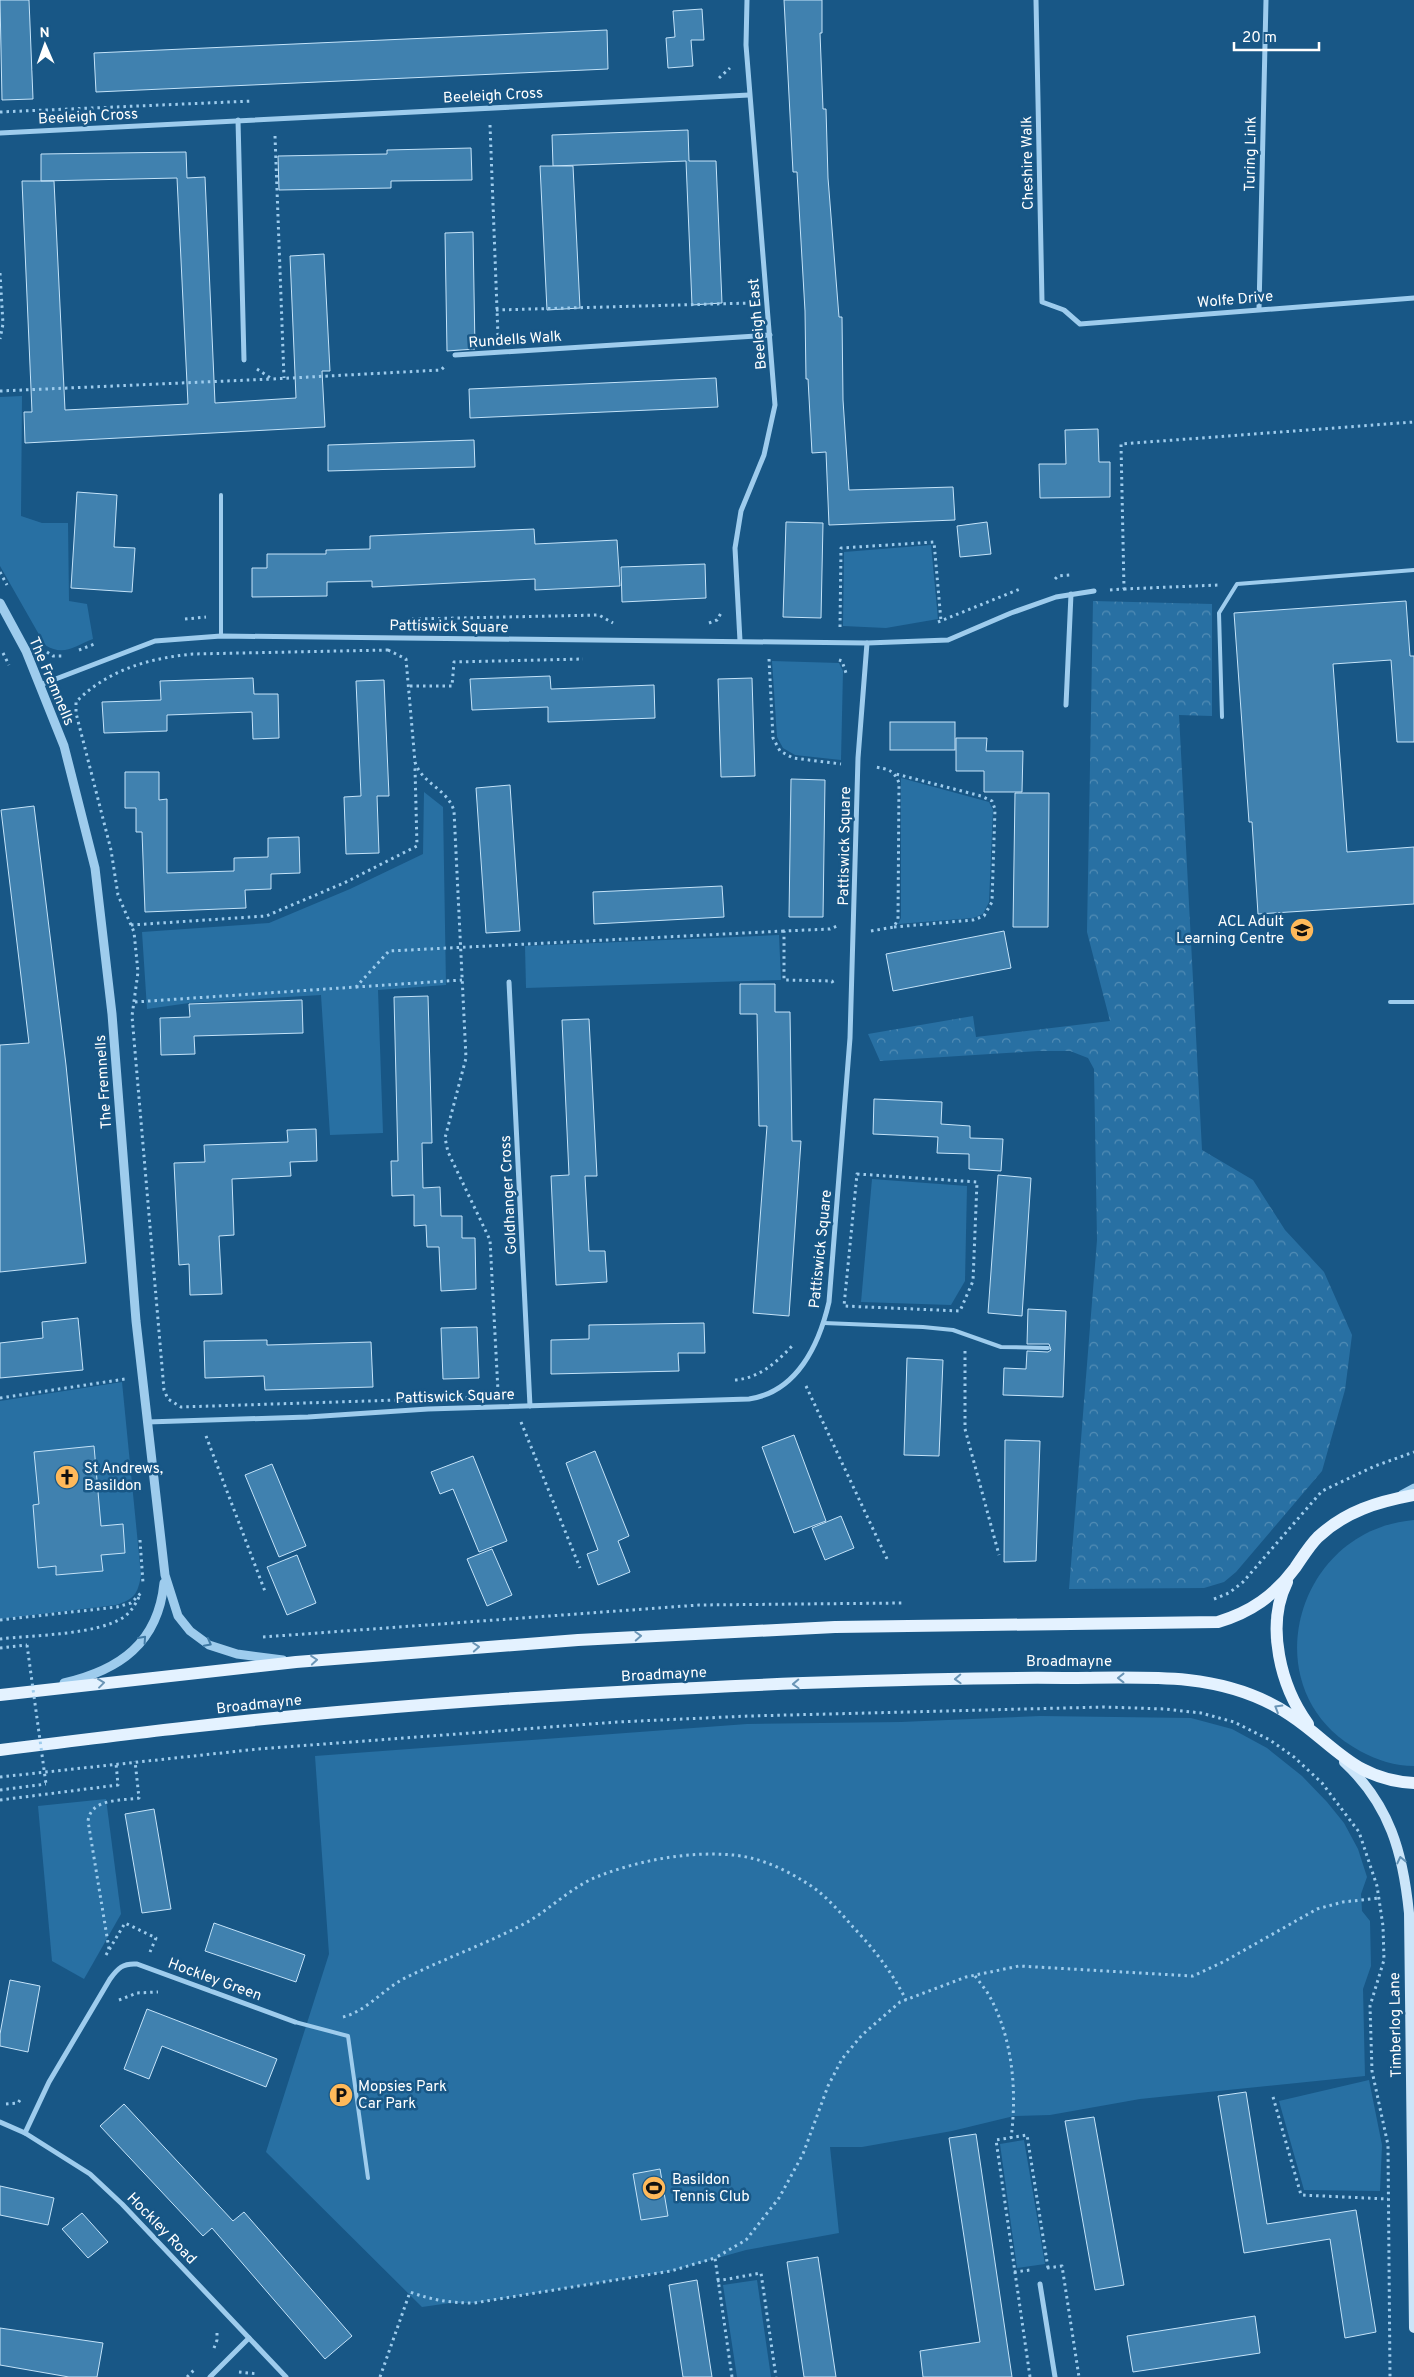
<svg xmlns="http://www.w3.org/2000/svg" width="1414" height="2377" viewBox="0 0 1414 2377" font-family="Overpass,sans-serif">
<defs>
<pattern id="forest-crowns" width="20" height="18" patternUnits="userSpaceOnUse" patternTransform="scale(1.25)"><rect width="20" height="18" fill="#2870a3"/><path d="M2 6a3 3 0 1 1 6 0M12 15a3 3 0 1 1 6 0" fill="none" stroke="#538db5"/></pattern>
</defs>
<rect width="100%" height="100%" fill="#185786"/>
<g fill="#2870a3">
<path d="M22,396L21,516L42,523H68L69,601L87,604L93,639C74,646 64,657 45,645L0,566V397Z"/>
<polygon points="931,545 938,619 886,628 843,626 844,552"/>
<polygon points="772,661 839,663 843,671 841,760 795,755 783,748 777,737"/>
<polygon points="901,778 989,802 993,810 989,902 983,914 973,918 898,924 901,918"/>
<polygon points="424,792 443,807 446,985 378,990 383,1133 330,1135 321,995 189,1003 147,1009 142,932 269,923 350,889 423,854"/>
<polygon points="779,935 781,980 526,988 525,946"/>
<polygon points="872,1179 967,1186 965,1281 951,1305 861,1302"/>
<path d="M122,1382L141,1575C138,1594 134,1599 116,1605L0,1619V1401Z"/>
<path d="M1414,1520V1766C1395,1766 1377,1760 1360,1751C1251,1693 1293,1530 1414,1520Z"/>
<polygon points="1040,1716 1191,1718 1232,1729 1267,1748 1302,1776 1327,1802 1344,1823 1358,1849 1367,1877 1361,1894 1362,1911 1370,1921 1371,1966 1363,1989 1365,2076 1140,2099 1050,2115 1014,2116 952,2131 862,2147 830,2147 839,2233 746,2250 671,2271 474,2303 450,2303 422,2307 266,2152 329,1954 315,1756 747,1724 901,1722"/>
<polygon points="106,1799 121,1914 84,1979 52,1961 38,1806"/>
<polygon points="1369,2080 1382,2145 1380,2191 1304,2190 1279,2101"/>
<polygon points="1024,2140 1045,2264 1017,2268 1000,2144"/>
<polygon points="757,2280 771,2377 737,2377 723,2285"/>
</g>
<polygon fill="url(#forest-crowns)" points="1093,601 1212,604 1212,716 1179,715 1202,1150 1253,1180 1285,1230 1324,1272 1352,1335 1345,1390 1322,1471 1236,1572 1224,1582 1204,1588 1069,1589 1097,1240 1094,1069 1088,1058 1070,1051 1038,1051 880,1061 868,1034 973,1016 976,1037 1110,1021 1087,932"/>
<g fill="#4081af" stroke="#c4e3f9" fill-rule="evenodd">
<polygon points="0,0 29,0 33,99 2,100"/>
<polygon points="784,0 822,0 822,33 820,33 823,109 826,109 828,178 839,317 842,317 843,400 849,490 953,487 955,520 829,525 826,452 812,453 808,379 806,379 805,311 797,172 793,172"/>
<polygon points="702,9 704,40 691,40 693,66 668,68 666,38 675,37 673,11"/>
<polygon points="607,30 608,69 96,92 94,53"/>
<polygon points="688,130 689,161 716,161 722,303 692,305 686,161 553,166 552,135"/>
<polygon points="471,148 472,180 391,181 391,188 279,190 278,156 387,154 387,150"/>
<path d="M186,152L187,178L205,177L215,403L296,398L290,256L324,254L330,371H322L325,427L25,443L24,412H32L22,181H41V154ZM177,178L188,404L65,410L54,181H41Z"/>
<polygon points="540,166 573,166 580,308 547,310"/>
<polygon points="473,232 475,349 447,351 445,233"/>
<polygon points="716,378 718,407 470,418 469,389"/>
<polygon points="1098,429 1099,462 1110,462 1110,497 1040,498 1039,464 1066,464 1065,430"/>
<polygon points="474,440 475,467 328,471 328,445"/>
<polygon points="77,492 117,495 114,547 135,548 132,592 71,588"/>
<polygon points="786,522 823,523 821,618 783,617"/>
<polygon points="987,522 991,554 960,557 957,526"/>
<polygon points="534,529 535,544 617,540 620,586 535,590 535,579 372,587 372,581 327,582 327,596 252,597 252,568 267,568 267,554 326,554 326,550 370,549 370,536"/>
<polygon points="705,564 706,598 622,602 621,567"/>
<polygon points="1406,601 1410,656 1414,656 1414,742 1397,742 1391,660 1333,664 1347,852 1414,847 1414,904 1258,914 1252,822 1249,822 1234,613"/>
<polygon points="550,676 551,689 654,685 655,718 548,722 548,707 472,710 470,679"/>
<polygon points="253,678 254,694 278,694 279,738 253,739 252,712 167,715 167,731 104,733 102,702 161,700 160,681"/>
<polygon points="752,678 755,776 721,777 718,679"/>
<polygon points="384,680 389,796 377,796 379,853 346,854 344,797 361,796 356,681"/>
<rect x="890" y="722" width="65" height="28"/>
<polygon points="956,738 987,738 986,751 1023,751 1022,792 984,792 984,771 956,771"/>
<polygon points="125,772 159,772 159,800 167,799 167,873 234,871 234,858 268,857 268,838 299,837 300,873 271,874 271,889 245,890 246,908 145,912 142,832 136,832 136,808 125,808"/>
<polygon points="791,779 825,780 823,917 789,917"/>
<polygon points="510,785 520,931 486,933 476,788"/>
<polygon points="1015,793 1049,793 1048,927 1013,927"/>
<polygon points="34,806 66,1065 86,1263 0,1272 0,1045 29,1043 1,810"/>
<polygon points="722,886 724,917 594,924 593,892"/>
<polygon points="1004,931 1011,968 893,991 886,954"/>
<polygon points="740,984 775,984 775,1012 790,1012 792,1141 801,1141 789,1316 753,1313 767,1126 759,1126 757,1014 740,1014"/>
<polygon points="428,996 432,1143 422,1143 423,1188 440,1187 441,1216 462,1216 462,1238 475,1238 476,1289 441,1291 439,1247 427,1247 426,1225 414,1226 414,1195 392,1196 391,1161 398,1161 394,997"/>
<polygon points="302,1000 303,1033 194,1036 195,1054 161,1055 160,1018 190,1017 189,1004"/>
<polygon points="589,1019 597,1176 585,1176 589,1251 605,1251 607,1282 556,1285 551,1176 569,1175 562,1020"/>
<polygon points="874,1099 942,1102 941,1124 970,1126 970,1138 1003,1139 1001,1171 969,1169 969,1154 937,1153 938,1137 873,1134"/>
<polygon points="316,1129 317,1161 290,1162 291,1176 232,1179 234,1235 219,1236 222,1294 190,1295 189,1264 179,1265 174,1163 205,1162 204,1145 288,1142 287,1130"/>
<polygon points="998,1175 1031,1178 1022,1316 988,1313"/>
<polygon points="1028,1309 1066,1311 1063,1397 1003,1395 1004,1368 1026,1369 1027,1351 1048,1352 1051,1350 1049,1344 1027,1344"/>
<polygon points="78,1318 83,1370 0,1378 0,1343 43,1338 42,1322"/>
<polygon points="704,1323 705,1353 678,1353 679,1371 551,1374 551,1340 589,1339 589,1325"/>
<polygon points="477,1327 479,1378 443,1379 441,1328"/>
<polygon points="267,1340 267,1345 371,1342 373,1387 265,1390 264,1376 205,1378 204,1341"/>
<polygon points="907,1358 943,1360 939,1456 904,1455"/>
<polygon points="794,1435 826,1521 794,1533 762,1447"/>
<polygon points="1005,1440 1040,1441 1036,1561 1004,1562"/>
<polygon points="94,1446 101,1526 123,1524 125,1553 101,1555 103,1571 56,1575 56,1566 38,1568 33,1505 39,1504 34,1452"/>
<polygon points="595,1451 629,1536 618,1541 630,1572 598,1585 587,1554 598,1550 566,1463"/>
<polygon points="473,1456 507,1541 479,1552 453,1489 440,1494 431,1472"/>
<polygon points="272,1464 306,1546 279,1557 245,1475"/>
<polygon points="841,1516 854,1548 825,1560 812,1528"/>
<polygon points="492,1549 512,1595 487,1606 467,1559"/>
<polygon points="297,1555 316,1603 287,1615 267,1567"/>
<polygon points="154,1809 171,1909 142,1913 125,1814"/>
<polygon points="214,1923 305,1955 296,1982 205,1951"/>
<polygon points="10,1980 40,1986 28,2052 0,2046 0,2034"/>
<polygon points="147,2009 277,2059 266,2087 162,2046 149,2079 124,2069"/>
<polygon points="1246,2092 1267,2224 1356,2210 1376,2332 1345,2338 1330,2239 1244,2253 1218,2096"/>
<polygon points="124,2104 233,2221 244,2212 352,2336 325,2359 212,2228 203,2236 100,2126"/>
<polygon points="1094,2117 1124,2285 1095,2290 1065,2121"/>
<polygon points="976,2134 1012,2377 923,2377 920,2351 980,2342 949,2138"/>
<polygon points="660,2169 668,2216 641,2220 633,2174"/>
<polygon points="0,2186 54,2198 48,2225 0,2215"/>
<polygon points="82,2213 108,2242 88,2258 62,2229"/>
<polygon points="818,2257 836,2377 804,2377 787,2262"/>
<polygon points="697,2280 712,2377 683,2377 669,2285"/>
<polygon points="1255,2316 1260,2353 1133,2372 1127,2336"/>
<polygon points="0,2328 103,2343 97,2377 69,2377 0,2365"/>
</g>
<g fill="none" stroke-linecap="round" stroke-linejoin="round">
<g stroke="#9ecced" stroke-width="3" stroke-dasharray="2.5 4" stroke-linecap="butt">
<polyline points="719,78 730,68"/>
<polyline points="0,112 253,101"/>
<polyline points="490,125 498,336"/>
<polyline points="275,136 284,378"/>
<polyline points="0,273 3,324 0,339"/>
<polyline points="496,310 751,303"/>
<polyline points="257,369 272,379 441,370 444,367"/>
<polyline points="0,391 272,379"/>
<polyline points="0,572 7,585"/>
<polyline points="1055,579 1058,576 1070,575"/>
<polyline points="1124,589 1218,585"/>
<polyline points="1110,590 1124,589 1121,444 1414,422"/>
<polyline points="185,619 206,617"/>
<polyline points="412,619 599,615 613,623"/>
<polyline points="938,622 1020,589"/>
<polyline points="709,623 717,620 721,613"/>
<polyline points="840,627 841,548 934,542 941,621"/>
<polyline points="79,650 97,643"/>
<path d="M388,650L406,659L415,762C422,784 448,789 454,811L466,1058L445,1138L448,1152L490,1240L498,1391L492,1397L181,1407L168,1399L164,1390L132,1016L138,972L134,932L118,895L111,850L76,713V702C107,670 150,658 193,654Z"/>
<polyline points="47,652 53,656 64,656"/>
<polyline points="3,653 9,665"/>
<polyline points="769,659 773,738 780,751 793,758 841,764"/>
<polyline points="839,660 842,661 846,673"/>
<polyline points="410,686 452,686 454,662 583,659"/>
<polyline points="131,925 266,916 344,883 417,846 415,768"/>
<polyline points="894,927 973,920 984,916 992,902 995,809 992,801 981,796 896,774"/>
<path d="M871,931L894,927L898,919L899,783C894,770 888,769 875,767"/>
<polyline points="833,983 832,981 784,980 784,931 830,929 837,926"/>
<polyline points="356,987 462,980"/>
<polyline points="135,1002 356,987 389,951 784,931"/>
<polygon points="857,1174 977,1182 973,1281 960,1311 844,1306"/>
<polyline points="965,1351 965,1429 999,1555"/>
<path d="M735,1380C759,1378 776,1363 792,1346"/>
<polyline points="806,1386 888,1561"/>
<polyline points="0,1398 125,1379"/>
<polyline points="521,1422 580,1568"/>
<polyline points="206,1436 266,1594"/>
<polyline points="140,1540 143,1583"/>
<polyline points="1214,1599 1229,1593 1243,1582 1322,1491 1375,1466 1414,1452"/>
<polyline points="0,1620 117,1607 131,1603 142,1592"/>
<polyline points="263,1637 699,1605 903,1603"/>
<path d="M0,1639C33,1635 97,1635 124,1617C132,1611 136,1603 140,1595"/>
<polyline points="0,1648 27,1645"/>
<polyline points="0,1777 258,1749 617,1722 749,1716 1104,1707 1165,1709 1201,1713 1234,1722 1270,1740 1294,1757 1322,1783 1359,1832 1377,1886 1383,1926 1384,1960 1370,2006 1372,2071 1388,2145 1390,2377"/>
<polyline points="0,1790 46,1784"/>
<polyline points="0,1800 118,1785 116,1763"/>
<path d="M109,1949L88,1821C91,1798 121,1801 139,1798L135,1761"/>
<polyline points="106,1955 125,1923 156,1938 150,1952"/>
<path d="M975,1976C981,1984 988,1992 992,2001C1013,2042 1017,2093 1011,2138"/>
<polyline points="119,2000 137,1993 158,1992"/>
<path d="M343,2017C367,2011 384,1988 407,1977C444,1959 483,1945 520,1926C548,1912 570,1887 599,1876C640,1860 690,1851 733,1855C757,1857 783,1868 803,1881C822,1891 839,1911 853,1927C874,1949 892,1972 906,2000"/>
<polyline points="1273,2097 1301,2195 1388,2199"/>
<polyline points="6,2104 18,2103 20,2100"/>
<polyline points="1047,2268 1062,2266 1079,2377"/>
<polyline points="1014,2272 1030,2270"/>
<polyline points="717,2281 761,2273 776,2377"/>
<polyline points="214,2348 217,2340 217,2330"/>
<polyline points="239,2372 258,2374"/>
<polyline points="187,2377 195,2369"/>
<path d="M380,2377L410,2292C432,2300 450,2303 474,2303L671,2271L715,2258"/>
<polyline points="732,2377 715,2258 746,2240 779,2198 803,2154 828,2086 842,2059 862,2035 900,2002 966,1977 1019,1966 1193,1976 1225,1961 1317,1909 1343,1902 1379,1898"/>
<polyline points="1030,2377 996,2140 1027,2135 1048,2268"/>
</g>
<g stroke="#9ecced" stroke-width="4">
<polyline points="221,495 221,636"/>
<polyline points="1222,717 1219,613 1237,584 1414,570"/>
<polyline points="1390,1002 1414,1002"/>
<polyline points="824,1323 923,1327 953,1330 1001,1347 1048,1348"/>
<polyline points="295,2022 348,2036 368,2178"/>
</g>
<g stroke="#9ecced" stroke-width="5">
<polyline points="1036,0 1042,302 1064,310 1080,324 1414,298"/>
<polyline points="238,120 244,360"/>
<polyline points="0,133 749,95"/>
<polyline points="1259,309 1266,0"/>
<polyline points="455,355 770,335"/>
<polyline points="740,641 735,548 741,511 764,455 775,405 746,45 747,0"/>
<polyline points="40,685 155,641 221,636 867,643 948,640 1011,613 1056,597 1094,591"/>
<polyline points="1066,705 1071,594"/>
<polyline points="509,982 530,1406"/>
<path d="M147,1422L308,1417L428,1409L749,1399C797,1392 819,1345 829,1302L850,1038L858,758L867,643"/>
<polyline points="1401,1493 1414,1486"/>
<polyline points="0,2122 25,2133 90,2174 122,2204 286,2377"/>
<path d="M25,2133L49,2082L110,1979C118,1968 123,1963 137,1964L295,2022"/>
<polyline points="1040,2284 1055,2377"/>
<polyline points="210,2377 249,2338"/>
</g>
<g stroke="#9ecced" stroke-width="9">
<polyline points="0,603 26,651 64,746 95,868 112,1014 136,1321 165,1575 178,1616 190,1631 209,1645 237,1654 283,1660"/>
<path d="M64,1683C120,1670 158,1643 164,1583"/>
</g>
<path stroke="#cbe5f9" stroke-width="10" d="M1344,1762C1390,1805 1403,1853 1409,1913L1414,2328"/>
<g stroke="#e4f2ff" stroke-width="12">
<path d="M1287,1582C1265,1626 1281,1687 1308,1724"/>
<path d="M0,1695L296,1662L578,1640L835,1627L1218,1622C1251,1612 1274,1596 1295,1568C1302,1558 1309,1546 1318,1537C1346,1511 1377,1502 1414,1495"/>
<path d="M0,1750C120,1735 240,1720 361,1710C508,1697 656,1689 803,1683C890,1680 977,1677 1064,1678C1105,1678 1147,1676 1188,1680C1224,1684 1259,1694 1290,1715C1334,1744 1354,1780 1414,1783"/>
</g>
<polyline stroke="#9ecced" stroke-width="3" stroke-dasharray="2.5 4" stroke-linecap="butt" points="27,1645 46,1784"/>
</g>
<defs><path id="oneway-chevron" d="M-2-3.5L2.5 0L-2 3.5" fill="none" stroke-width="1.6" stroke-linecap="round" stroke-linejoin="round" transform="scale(1.25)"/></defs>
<g stroke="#6a95b6">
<use href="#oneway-chevron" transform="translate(638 1636) rotate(-3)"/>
<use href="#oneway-chevron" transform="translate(476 1647) rotate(-4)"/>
<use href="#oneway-chevron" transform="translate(314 1660) rotate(-5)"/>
<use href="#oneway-chevron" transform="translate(1121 1678) rotate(-180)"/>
<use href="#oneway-chevron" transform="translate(958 1679) rotate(178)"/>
<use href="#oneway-chevron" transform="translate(101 1683) rotate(-7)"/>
<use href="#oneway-chevron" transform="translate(796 1684) rotate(178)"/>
<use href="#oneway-chevron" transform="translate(1278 1708) rotate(-149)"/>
</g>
<g stroke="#407aa5">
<use href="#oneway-chevron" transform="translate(143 1639) rotate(-48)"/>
<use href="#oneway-chevron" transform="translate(208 1643) rotate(28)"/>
</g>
<use stroke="#6090b4" href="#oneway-chevron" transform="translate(1401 1860) rotate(-103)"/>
<defs>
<g id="university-disc" transform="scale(1.25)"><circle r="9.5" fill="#ffb95a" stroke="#185786"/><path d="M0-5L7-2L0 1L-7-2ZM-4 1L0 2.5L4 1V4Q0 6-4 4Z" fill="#111"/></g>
<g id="church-disc" transform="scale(1.25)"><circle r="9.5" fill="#ffb95a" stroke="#185786"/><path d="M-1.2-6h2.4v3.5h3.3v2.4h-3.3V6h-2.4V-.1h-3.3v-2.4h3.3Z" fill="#111"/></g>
<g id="parking-disc" transform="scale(1.25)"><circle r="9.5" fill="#ffb95a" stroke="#185786"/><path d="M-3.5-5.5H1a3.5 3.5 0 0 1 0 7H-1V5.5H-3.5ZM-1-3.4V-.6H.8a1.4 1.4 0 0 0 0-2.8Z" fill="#111"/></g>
<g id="stadium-disc" transform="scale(1.25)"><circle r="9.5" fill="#ffb95a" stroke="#185786"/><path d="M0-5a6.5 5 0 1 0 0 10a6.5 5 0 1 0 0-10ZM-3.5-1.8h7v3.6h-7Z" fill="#111"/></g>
</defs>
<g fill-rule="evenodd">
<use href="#university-disc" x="1302" y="930"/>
<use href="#church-disc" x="67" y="1477"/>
<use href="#parking-disc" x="341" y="2095"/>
<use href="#stadium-disc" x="654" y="2188"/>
</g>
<g text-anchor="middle" stroke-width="5" stroke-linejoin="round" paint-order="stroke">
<g font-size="15" fill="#fff" stroke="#185786">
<text transform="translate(493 95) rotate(-3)" y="5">Beeleigh Cross</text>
<text transform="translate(88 116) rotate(-3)" y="5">Beeleigh Cross</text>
<text transform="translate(1250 154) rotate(-89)" y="5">Turing Link</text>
<text transform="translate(1027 163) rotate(-91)" y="5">Cheshire Walk</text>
<text transform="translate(1235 299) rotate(-5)" y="5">Wolfe Drive</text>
<text transform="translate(757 324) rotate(-95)" y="5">Beeleigh East</text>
<text transform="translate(515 339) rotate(-4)" y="5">Rundells Walk</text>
<text transform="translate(449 626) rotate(1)" y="5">Pattiswick Square</text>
<text transform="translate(52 681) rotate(67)" y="5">The Fremnells</text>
<text transform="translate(844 846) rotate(-89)" y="5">Pattiswick Square</text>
<text transform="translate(103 1082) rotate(-94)" y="5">The Fremnells</text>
<text transform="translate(508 1195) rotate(-93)" y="5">Goldhanger Cross</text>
<text transform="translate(820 1249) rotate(-84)" y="5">Pattiswick Square</text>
<text transform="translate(455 1396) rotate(-2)" y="5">Pattiswick Square</text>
<text x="1069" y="1666">Broadmayne</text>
<text transform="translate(664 1674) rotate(-3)" y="5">Broadmayne</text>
<text transform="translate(259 1704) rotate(-6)" y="5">Broadmayne</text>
<text transform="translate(215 1979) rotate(20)" y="5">Hockley Green</text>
<text transform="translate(1395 2025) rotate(-91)" y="5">Timberlog Lane</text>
<text transform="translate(162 2228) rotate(46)" y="5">Hockley Road</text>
</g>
<g font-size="15" fill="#fff" stroke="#185786" text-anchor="start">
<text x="1284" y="926" text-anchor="end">ACL Adult<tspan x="1284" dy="17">Learning Centre</tspan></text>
<text x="84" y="1473">St Andrews,<tspan x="84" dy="17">Basildon</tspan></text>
<text x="358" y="2091">Mopsies Park<tspan x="358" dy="17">Car Park</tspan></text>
<text x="672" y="2184">Basildon<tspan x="672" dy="17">Tennis Club</tspan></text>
</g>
</g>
<g transform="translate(45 45) rotate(358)" stroke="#185786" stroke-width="4" paint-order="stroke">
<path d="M0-4L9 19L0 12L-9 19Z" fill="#ffffff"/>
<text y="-8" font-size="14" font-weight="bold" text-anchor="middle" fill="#ffffff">N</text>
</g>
<path d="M1234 42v8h85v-8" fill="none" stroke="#ffffff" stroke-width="2.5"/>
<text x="1242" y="42" font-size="15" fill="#ffffff" stroke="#185786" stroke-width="4" paint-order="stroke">20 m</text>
</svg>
